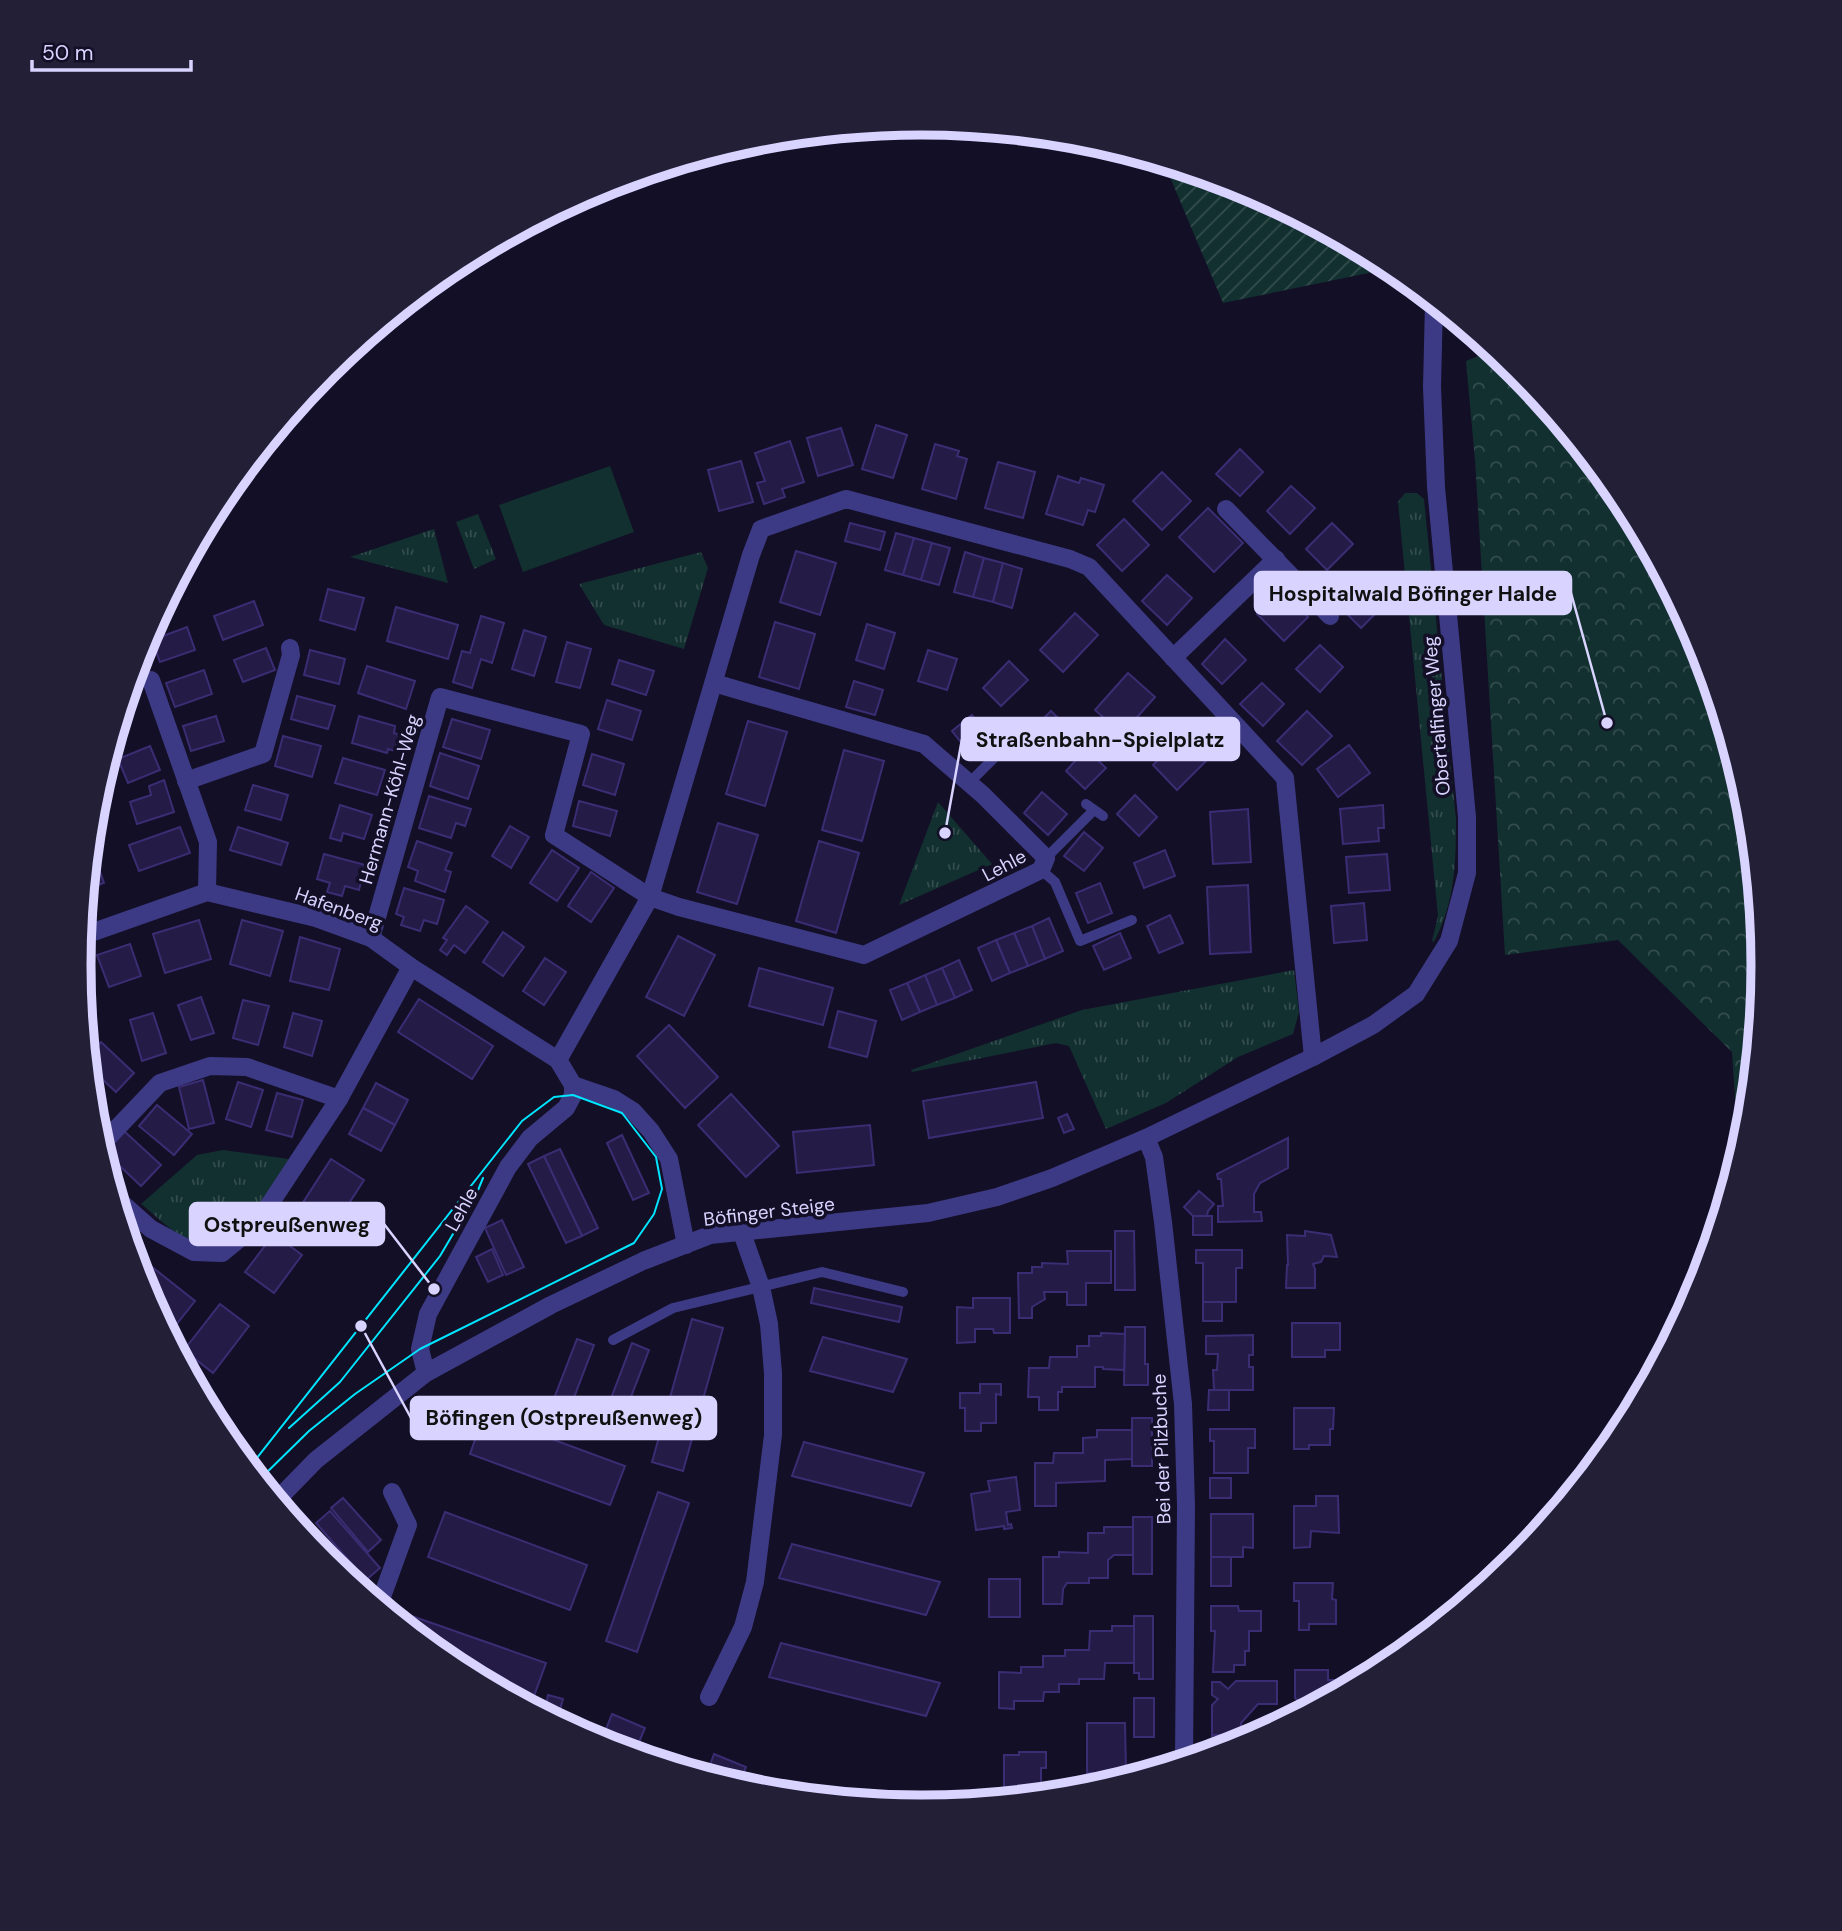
<svg xmlns="http://www.w3.org/2000/svg" width="1842" height="1931" viewBox="0 0 1842 1931" font-family="'DM Sans',sans-serif">
<defs>
<pattern id="grass-tufts" width="24" height="20" patternUnits="userSpaceOnUse" patternTransform="scale(1.75)"><rect width="24" height="20" fill="#12302f"/><path d="M3 7l-1-3M5 7V3M7 7l1-3M15 17l-1-3M17 17v-4M19 17l1-3" fill="none" stroke="#344d4e"/></pattern>
<pattern id="forest-crowns" width="20" height="18" patternUnits="userSpaceOnUse" patternTransform="scale(1.75)"><rect width="20" height="18" fill="#12302f"/><path d="M2 6a3 3 0 1 1 6 0M12 15a3 3 0 1 1 6 0" fill="none" stroke="#344d4e"/></pattern>
<pattern id="garden-furrows" width="10" height="10" patternUnits="userSpaceOnUse" patternTransform="scale(1.75)"><rect width="10" height="10" fill="#12302f"/><path d="M-1 1l2-2M0 10L10 0M9 11l2-2" fill="none" stroke="#344d4e"/></pattern>
</defs>
<rect width="100%" height="100%" fill="#130f26"/>
<g fill="url(#grass-tufts)">
<path d="M1405,493H1417L1424,499L1456,819C1456,864 1455,902 1434,942L1432,941L1438,916L1398,502Z"/>
<polygon points="478,514 496,559 474,569 456,522"/>
<polygon points="434,529 448,583 350,557"/>
<polygon points="701,552 708,568 684,649 604,625 579,584"/>
<polygon points="938,802 992,864 899,905"/>
<polygon points="1294,970 1299,1012 1293,1034 1238,1057 1166,1103 1106,1129 1069,1046 1056,1043 912,1072 911,1070 1082,1010"/>
<path d="M223,1150L289,1159C266,1193 235,1257 185,1237C171,1232 153,1213 141,1204L197,1155Z"/>
</g>
<polygon fill="url(#forest-crowns)" points="1493,350 1517,370 1622,498 1699,644 1747,802 1763,966 1747,1130 1739,1157 1732,1052 1618,940 1505,955 1475,460 1466,361"/>
<polygon fill="url(#garden-furrows)" points="1164,163 1244,188 1393,268 1223,303"/>
<polygon fill="#12302f" points="610,466 634,532 523,572 499,505"/>
<g fill="#241b47" stroke="#3b2d73" stroke-width="2">
<polygon points="876,425 907,435 893,478 862,469"/>
<polygon points="841,428 853,465 818,476 807,438"/>
<polygon points="790,441 804,482 782,489 785,497 764,504 757,483 765,481 755,453"/>
<polygon points="935,444 959,451 957,456 967,459 956,499 922,489"/>
<polygon points="1240,449 1263,472 1240,496 1216,474"/>
<polygon points="741,461 753,502 719,511 708,470"/>
<polygon points="998,462 1035,472 1023,518 985,508"/>
<polygon points="1162,472 1191,501 1162,530 1133,501"/>
<polygon points="1058,476 1079,483 1081,478 1104,485 1095,512 1088,510 1083,525 1046,514"/>
<polygon points="1291,486 1315,508 1290,534 1267,511"/>
<polygon points="1208,508 1243,543 1214,572 1179,537"/>
<polygon points="1124,519 1149,545 1122,571 1097,545"/>
<polygon points="850,523 885,532 880,550 845,541"/>
<polygon points="1332,523 1353,544 1327,570 1306,549"/>
<polygon points="896,533 914,538 903,575 885,570"/>
<polygon points="914,538 932,543 921,580 903,575"/>
<polygon points="932,543 950,548 939,585 921,580"/>
<polygon points="796,551 836,563 820,615 780,602"/>
<polygon points="965,552 984,558 973,597 954,592"/>
<polygon points="984,558 1003,563 993,602 973,597"/>
<polygon points="1003,563 1022,569 1012,608 993,602"/>
<polygon points="1167,575 1192,598 1167,625 1142,601"/>
<polygon points="1364,582 1385,604 1361,628 1340,607"/>
<polygon points="328,589 364,598 355,630 320,620"/>
<polygon points="1281,590 1308,617 1284,641 1257,614"/>
<polygon points="254,601 263,625 223,640 214,616"/>
<polygon points="396,607 458,625 448,659 387,641"/>
<polygon points="1075,613 1098,635 1063,672 1040,650"/>
<polygon points="481,616 504,623 492,663 481,659 472,688 453,682 462,651 470,653"/>
<polygon points="775,622 815,634 799,689 759,677"/>
<polygon points="867,624 895,633 884,669 856,660"/>
<polygon points="187,627 195,650 160,662 152,640"/>
<polygon points="524,630 546,637 534,676 512,669"/>
<polygon points="1225,639 1246,660 1222,684 1202,664"/>
<polygon points="567,642 591,649 580,688 556,682"/>
<polygon points="1320,645 1343,667 1320,692 1296,669"/>
<polygon points="266,648 275,670 243,682 234,660"/>
<polygon points="310,650 345,659 339,684 304,675"/>
<polygon points="928,650 957,659 947,690 918,681"/>
<polygon points="619,660 654,671 646,695 612,684"/>
<polygon points="1009,661 1028,680 1001,706 983,688"/>
<polygon points="367,666 415,681 406,709 358,693"/>
<polygon points="204,670 212,694 175,707 166,683"/>
<polygon points="1128,673 1155,697 1122,734 1095,710"/>
<polygon points="854,681 883,690 875,715 846,707"/>
<polygon points="1262,683 1284,704 1263,726 1240,704"/>
<polygon points="297,696 335,706 328,729 291,719"/>
<polygon points="607,700 641,711 632,740 598,729"/>
<polygon points="1051,711 1073,733 1051,755 1029,733"/>
<polygon points="1307,711 1332,736 1302,765 1277,741"/>
<polygon points="972,715 991,739 971,755 952,731"/>
<polygon points="216,716 224,741 191,751 183,726"/>
<polygon points="359,716 395,726 394,733 400,735 395,751 388,749 387,753 352,743"/>
<polygon points="452,719 490,730 481,759 443,747"/>
<polygon points="748,721 787,732 765,806 726,794"/>
<polygon points="1190,729 1214,753 1177,790 1153,765"/>
<polygon points="283,736 321,746 312,777 275,766"/>
<polygon points="1349,745 1370,773 1338,797 1317,769"/>
<polygon points="150,746 160,770 128,783 118,759"/>
<polygon points="1086,749 1106,768 1085,789 1066,771"/>
<polygon points="844,750 884,761 862,841 822,830"/>
<polygon points="440,753 479,766 468,799 430,786"/>
<polygon points="592,754 624,764 615,795 583,785"/>
<polygon points="343,758 385,770 377,795 335,783"/>
<polygon points="164,780 174,812 137,824 130,802 151,795 149,786"/>
<polygon points="253,785 288,795 281,820 245,810"/>
<polygon points="1042,792 1067,814 1048,835 1024,813"/>
<polygon points="1135,795 1157,817 1139,836 1117,814"/>
<polygon points="429,796 471,809 465,826 456,823 451,838 419,828"/>
<polygon points="579,801 617,811 610,836 573,826"/>
<polygon points="340,805 372,815 364,839 343,833 341,841 330,838"/>
<polygon points="1383,805 1384,828 1378,828 1379,841 1343,844 1340,809"/>
<polygon points="1248,809 1251,862 1213,864 1210,812"/>
<polygon points="718,823 758,835 737,904 697,892"/>
<polygon points="510,826 529,837 511,868 492,856"/>
<polygon points="180,827 190,853 139,871 129,845"/>
<polygon points="238,827 288,843 281,865 230,850"/>
<polygon points="1084,832 1103,848 1084,871 1064,856"/>
<polygon points="417,841 452,853 445,870 451,872 445,892 415,881 418,871 408,867"/>
<polygon points="819,841 859,853 836,933 796,921"/>
<polygon points="552,850 579,868 557,901 530,883"/>
<polygon points="1165,850 1175,876 1144,888 1134,863"/>
<polygon points="324,854 365,865 359,890 345,886 342,896 327,892 330,883 317,879"/>
<polygon points="1387,854 1390,890 1349,893 1346,857"/>
<polygon points="95,858 104,883 86,889 89,860"/>
<polygon points="591,872 614,888 591,922 568,906"/>
<polygon points="1100,883 1112,913 1088,923 1076,893"/>
<polygon points="1248,885 1251,952 1210,954 1207,887"/>
<polygon points="404,888 444,900 437,924 424,920 420,931 401,925 404,917 396,914"/>
<polygon points="1364,903 1367,940 1334,943 1331,906"/>
<polygon points="466,906 488,922 465,953 454,945 447,955 440,950 447,940 443,938"/>
<polygon points="1170,915 1183,943 1159,953 1147,926"/>
<polygon points="1049,918 1063,951 1045,959 1032,926"/>
<polygon points="199,920 211,959 165,973 153,934"/>
<polygon points="242,920 283,931 270,976 230,964"/>
<polygon points="1032,926 1045,959 1028,966 1014,933"/>
<polygon points="503,932 524,947 503,976 483,962"/>
<polygon points="1014,933 1028,966 1010,973 996,940"/>
<polygon points="1120,933 1131,958 1104,970 1093,946"/>
<polygon points="678,936 715,955 684,1016 646,997"/>
<polygon points="300,937 340,949 329,990 290,981"/>
<polygon points="996,940 1010,973 992,981 978,948"/>
<polygon points="130,944 141,976 109,987 97,955"/>
<polygon points="545,958 566,972 544,1005 523,991"/>
<polygon points="959,960 972,990 955,998 942,968"/>
<polygon points="759,968 833,988 823,1025 749,1006"/>
<polygon points="942,968 955,998 937,1005 925,975"/>
<polygon points="925,975 937,1005 920,1012 907,983"/>
<polygon points="907,983 920,1012 902,1020 890,990"/>
<polygon points="201,997 214,1033 191,1040 178,1005"/>
<polygon points="419,999 493,1046 472,1079 398,1032"/>
<polygon points="243,1000 269,1006 258,1045 233,1038"/>
<polygon points="838,1011 876,1021 867,1057 829,1047"/>
<polygon points="153,1013 166,1053 142,1061 130,1020"/>
<polygon points="293,1013 322,1021 312,1056 284,1047"/>
<polygon points="669,1025 718,1077 685,1108 637,1056"/>
<polygon points="101,1042 134,1073 116,1092 89,1067 88,1056"/>
<polygon points="203,1080 214,1123 189,1129 179,1087"/>
<polygon points="238,1082 263,1090 251,1127 226,1119"/>
<polygon points="1036,1082 1043,1118 929,1138 923,1101"/>
<polygon points="376,1083 408,1100 395,1125 363,1108"/>
<polygon points="91,1089 104,1100 98,1106 104,1111 94,1122"/>
<polygon points="277,1093 303,1100 292,1137 266,1130"/>
<polygon points="731,1094 779,1146 746,1177 698,1125"/>
<polygon points="157,1105 192,1134 174,1155 139,1126"/>
<polygon points="363,1108 395,1125 381,1151 349,1134"/>
<polygon points="1067,1114 1074,1129 1064,1133 1058,1118"/>
<polygon points="870,1125 874,1165 797,1173 793,1132"/>
<polygon points="124,1131 161,1165 141,1186 105,1152"/>
<polygon points="622,1135 649,1193 633,1200 607,1143"/>
<polygon points="1288,1138 1288,1168 1260,1183 1254,1194 1254,1212 1261,1212 1262,1221 1218,1222 1218,1206 1223,1206 1221,1179 1218,1179 1217,1174"/>
<polygon points="560,1149 598,1228 582,1236 544,1156"/>
<polygon points="544,1156 582,1236 566,1243 528,1164"/>
<polygon points="331,1159 364,1180 335,1225 302,1204"/>
<polygon points="1199,1191 1214,1204 1208,1211 1207,1216 1193,1216 1184,1207"/>
<rect x="1193" y="1216" width="19" height="19"/>
<polygon points="502,1220 524,1267 506,1275 485,1228"/>
<polygon points="1115,1231 1134,1231 1135,1290 1115,1290"/>
<polygon points="1305,1231 1331,1235 1337,1257 1324,1256 1321,1262 1313,1264 1315,1269 1315,1288 1286,1288 1287,1265 1288,1265 1287,1235 1305,1236"/>
<polygon points="274,1234 302,1255 274,1293 245,1272"/>
<polygon points="492,1249 503,1275 488,1282 476,1257"/>
<polygon points="1196,1250 1242,1250 1242,1268 1236,1268 1236,1302 1203,1302 1203,1263 1196,1263"/>
<polygon points="132,1251 195,1301 168,1335 143,1287"/>
<polygon points="1067,1251 1111,1251 1111,1283 1086,1283 1086,1305 1067,1305 1067,1292 1044,1292 1045,1299 1032,1307 1032,1318 1019,1318 1018,1273 1032,1273 1032,1267 1042,1267 1042,1263 1068,1264"/>
<polygon points="814,1288 902,1307 899,1322 811,1303"/>
<polygon points="973,1298 1010,1298 1010,1333 994,1333 993,1329 975,1329 975,1342 957,1343 957,1307 973,1308"/>
<rect x="1203" y="1302" width="19" height="19"/>
<polygon points="220,1304 249,1326 213,1373 184,1350"/>
<polygon points="692,1319 723,1328 683,1471 652,1462"/>
<polygon points="1292,1323 1340,1323 1340,1350 1325,1350 1325,1357 1292,1357"/>
<polygon points="1125,1327 1145,1327 1145,1364 1148,1364 1148,1385 1124,1385"/>
<polygon points="1101,1333 1125,1334 1124,1370 1103,1369 1103,1367 1095,1367 1095,1387 1062,1387 1062,1392 1058,1392 1058,1410 1039,1410 1039,1397 1028,1397 1029,1368 1049,1368 1050,1357 1077,1357 1077,1346 1089,1346 1089,1336 1101,1336"/>
<polygon points="1253,1335 1253,1355 1249,1355 1249,1367 1253,1367 1253,1390 1214,1390 1213,1370 1217,1370 1218,1354 1206,1354 1206,1336"/>
<polygon points="823,1337 907,1359 893,1392 810,1371"/>
<polygon points="577,1339 594,1345 570,1408 553,1401"/>
<polygon points="632,1343 649,1350 619,1428 602,1422"/>
<polygon points="980,1384 1001,1384 1001,1395 996,1394 996,1423 981,1423 981,1431 965,1431 965,1408 960,1408 960,1393 980,1393"/>
<polygon points="1209,1390 1229,1390 1229,1410 1208,1410"/>
<polygon points="1294,1408 1334,1408 1333,1429 1330,1429 1330,1445 1309,1445 1309,1449 1294,1449"/>
<polygon points="484,1414 625,1466 610,1505 470,1454"/>
<rect x="1132" y="1418" width="20" height="48"/>
<polygon points="1210,1429 1255,1429 1255,1448 1248,1448 1248,1473 1214,1473 1214,1441 1210,1441"/>
<polygon points="1097,1430 1132,1430 1132,1459 1105,1460 1105,1481 1056,1483 1056,1506 1035,1506 1035,1463 1053,1463 1054,1453 1083,1453 1083,1438 1097,1437"/>
<polygon points="804,1442 924,1473 911,1506 792,1476"/>
<polygon points="1016,1477 1020,1510 1006,1512 1008,1525 1011,1524 1012,1528 1004,1529 1004,1526 976,1530 971,1494 990,1491 988,1481"/>
<rect x="1210" y="1478" width="21" height="20"/>
<polygon points="658,1492 689,1503 637,1652 606,1641"/>
<polygon points="1316,1496 1338,1496 1339,1533 1311,1531 1310,1547 1294,1548 1294,1506 1316,1506"/>
<polygon points="343,1498 381,1540 368,1552 331,1508"/>
<polygon points="330,1511 380,1568 366,1580 316,1523"/>
<polygon points="445,1512 587,1565 570,1610 428,1557"/>
<polygon points="1211,1514 1253,1514 1253,1548 1243,1547 1243,1557 1211,1557"/>
<rect x="1133" y="1517" width="19" height="57"/>
<polygon points="1104,1527 1133,1527 1133,1555 1114,1555 1108,1560 1108,1578 1089,1578 1089,1583 1067,1583 1063,1589 1062,1604 1043,1604 1043,1557 1059,1557 1059,1552 1088,1553 1088,1533 1104,1533"/>
<polygon points="792,1544 940,1582 926,1615 779,1578"/>
<rect x="1211" y="1557" width="20" height="29"/>
<rect x="989" y="1579" width="31" height="38"/>
<polygon points="1294,1583 1333,1583 1332,1599 1336,1600 1336,1624 1309,1624 1309,1630 1299,1630 1299,1601 1294,1601"/>
<polygon points="1211,1606 1238,1606 1239,1611 1261,1611 1261,1631 1249,1631 1249,1651 1245,1651 1245,1665 1234,1665 1234,1672 1213,1672 1215,1631 1211,1631"/>
<polygon points="406,1614 546,1663 530,1707 453,1666 403,1625"/>
<polygon points="1134,1616 1153,1616 1153,1679 1139,1679 1139,1673 1134,1673"/>
<polygon points="1112,1626 1134,1626 1134,1663 1105,1663 1104,1679 1079,1679 1079,1684 1059,1684 1059,1692 1044,1692 1043,1701 1014,1701 1014,1709 999,1708 999,1672 1021,1673 1021,1667 1043,1667 1043,1656 1065,1656 1065,1650 1089,1650 1090,1631 1112,1631"/>
<polygon points="781,1643 940,1683 926,1716 769,1677"/>
<polygon points="1295,1670 1328,1670 1328,1680 1339,1680 1339,1693 1302,1712 1303,1705 1295,1698"/>
<polygon points="1236,1681 1277,1681 1277,1704 1258,1704 1241,1723 1241,1735 1212,1735 1212,1705 1218,1699 1212,1695 1212,1682 1220,1682 1228,1689"/>
<polygon points="548,1695 563,1699 559,1713 545,1710"/>
<rect x="1134" y="1698" width="20" height="39"/>
<polygon points="612,1714 645,1728 634,1754 600,1744"/>
<polygon points="1087,1723 1125,1723 1126,1773 1087,1773"/>
<polygon points="1212,1735 1236,1735 1236,1746 1212,1753"/>
<polygon points="1019,1752 1046,1752 1046,1768 1041,1768 1041,1796 1004,1800 1004,1755 1019,1755"/>
<polygon points="714,1754 746,1767 738,1786 706,1776"/>
<polygon points="817,1789 850,1801 814,1797"/>
</g>
<g fill="none" stroke-linecap="round" stroke-linejoin="round">
<g stroke="#3d3a85" stroke-width="10">
<polyline points="969,783 1014,738 1010,726"/>
<polyline points="1086,804 1103,816"/>
<polyline points="1046,858 1093,811"/>
<polyline points="1041,870 1055,882 1080,941 1132,920"/>
<polyline points="613,1340 673,1308 822,1272 903,1292"/>
</g>
<g stroke="#3d3a85" stroke-width="18">
<polyline points="1226,509 1330,616"/>
<polyline points="1173,658 1276,559"/>
<polyline points="151,680 208,842 207,892"/>
<polyline points="186,781 263,754 291,655 290,648"/>
<polyline points="82,936 207,892 316,918 371,938 411,967 558,1060 573,1085 573,1095 566,1108 530,1138 508,1167 428,1314 420,1349 426,1373"/>
<polyline points="371,938 440,697 581,734 554,835 650,897 679,907 864,955 1041,870 1046,858 983,795 924,744 714,683"/>
<polyline points="558,1060 650,897 751,555 761,529 846,499 1070,559 1089,567 1285,778 1313,1057"/>
<polyline points="573,1085 614,1099 633,1111 651,1131 669,1159 686,1245"/>
<polyline points="1146,1138 1154,1157 1163,1222 1183,1404 1186,1505 1184,1762"/>
<polyline points="100,1146 160,1083 210,1066 247,1067 339,1099"/>
<polyline points="115,1197 151,1229 194,1252 222,1253 256,1225 339,1099 411,967"/>
<polyline points="276,1501 316,1460 426,1373 551,1305 643,1261 710,1235 928,1213 997,1197 1052,1178 1146,1138 1313,1057 1373,1025 1416,994 1449,941 1467,873 1467,817 1436,487 1432,387 1434,302"/>
<polyline points="379,1605 408,1525 392,1492"/>
<polyline points="709,1697 743,1627 755,1582 773,1435 773,1373 769,1324 761,1287 742,1233"/>
</g>
<g stroke="#00e5ff" stroke-width="2">
<polyline points="289,1428 340,1382 440,1256 476,1195 483,1178"/>
<polyline points="249,1468 522,1121 554,1097 573,1095 622,1113 656,1157 662,1189 654,1214 634,1243 420,1349 355,1394 309,1431 259,1480"/>
</g>
</g>
<g text-anchor="middle" stroke-width="7" stroke-linejoin="round" paint-order="stroke">
<g font-size="19" fill="#d9d4ff" stroke="#130f26">
<text transform="translate(1436 716) rotate(-95)" y="7">Obertalfinger Weg</text>
<text transform="translate(389 799) rotate(-74)" y="7">Hermann-Köhl-Weg</text>
<text transform="translate(1004 865) rotate(-28)" y="7">Lehle</text>
<text transform="translate(339 908) rotate(20)" y="7">Hafenberg</text>
<text transform="translate(461 1209) rotate(-61)" y="7">Lehle</text>
<text transform="translate(769 1211) rotate(-7)" y="7">Böfinger Steige</text>
<text transform="translate(1161 1449) rotate(-92)" y="7">Bei der Pilzbuche</text>
</g>
</g>
<path d="M0 0H1842V1931H0ZM91 965a830 830 0 1 1 1660 0a830 830 0 1 1-1660 0Z" fill="#231f37" fill-rule="evenodd"/>
<path fill="none" stroke="#d9d4ff" stroke-width="9" d="M91 965a830 830 0 1 1 1660 0a830 830 0 1 1-1660 0Z"/>
<path fill="none" stroke="#d9d4ff" stroke-width="2.5" d="M1607 723L1571 593M945 833L962 739M434 1289L384 1224M361 1326L411 1418"/>
<g fill="#d9d4ff" stroke="#130f26" stroke-width="2.5">
<circle cx="1607" cy="723" r="7"/>
<circle cx="945" cy="833" r="7"/>
<circle cx="434" cy="1289" r="7"/>
<circle cx="361" cy="1326" r="7"/>
</g>
<g fill="#d9d4ff" stroke="#d9d4ff" stroke-width="2.5">
<rect x="1255" y="572" width="316" height="42" rx="7"/>
<rect x="962" y="718" width="277" height="42" rx="7"/>
<rect x="190" y="1203" width="194" height="42" rx="7"/>
<rect x="411" y="1397" width="305" height="42" rx="7"/>
</g>
<g font-size="21" text-anchor="middle" font-weight="bold" fill="#111">
<text x="1413" y="601">Hospitalwald Böfinger Halde</text>
<text x="1100" y="747">Straßenbahn-Spielplatz</text>
<text x="287" y="1232">Ostpreußenweg</text>
<text x="564" y="1425">Böfingen (Ostpreußenweg)</text>
</g>
<path d="M32 60v10h159v-10" fill="none" stroke="#d9d4ff" stroke-width="3.5"/>
<text x="42" y="60" font-size="21" fill="#d9d4ff" stroke="#130f26" stroke-width="5" paint-order="stroke">50 m</text>
</svg>
